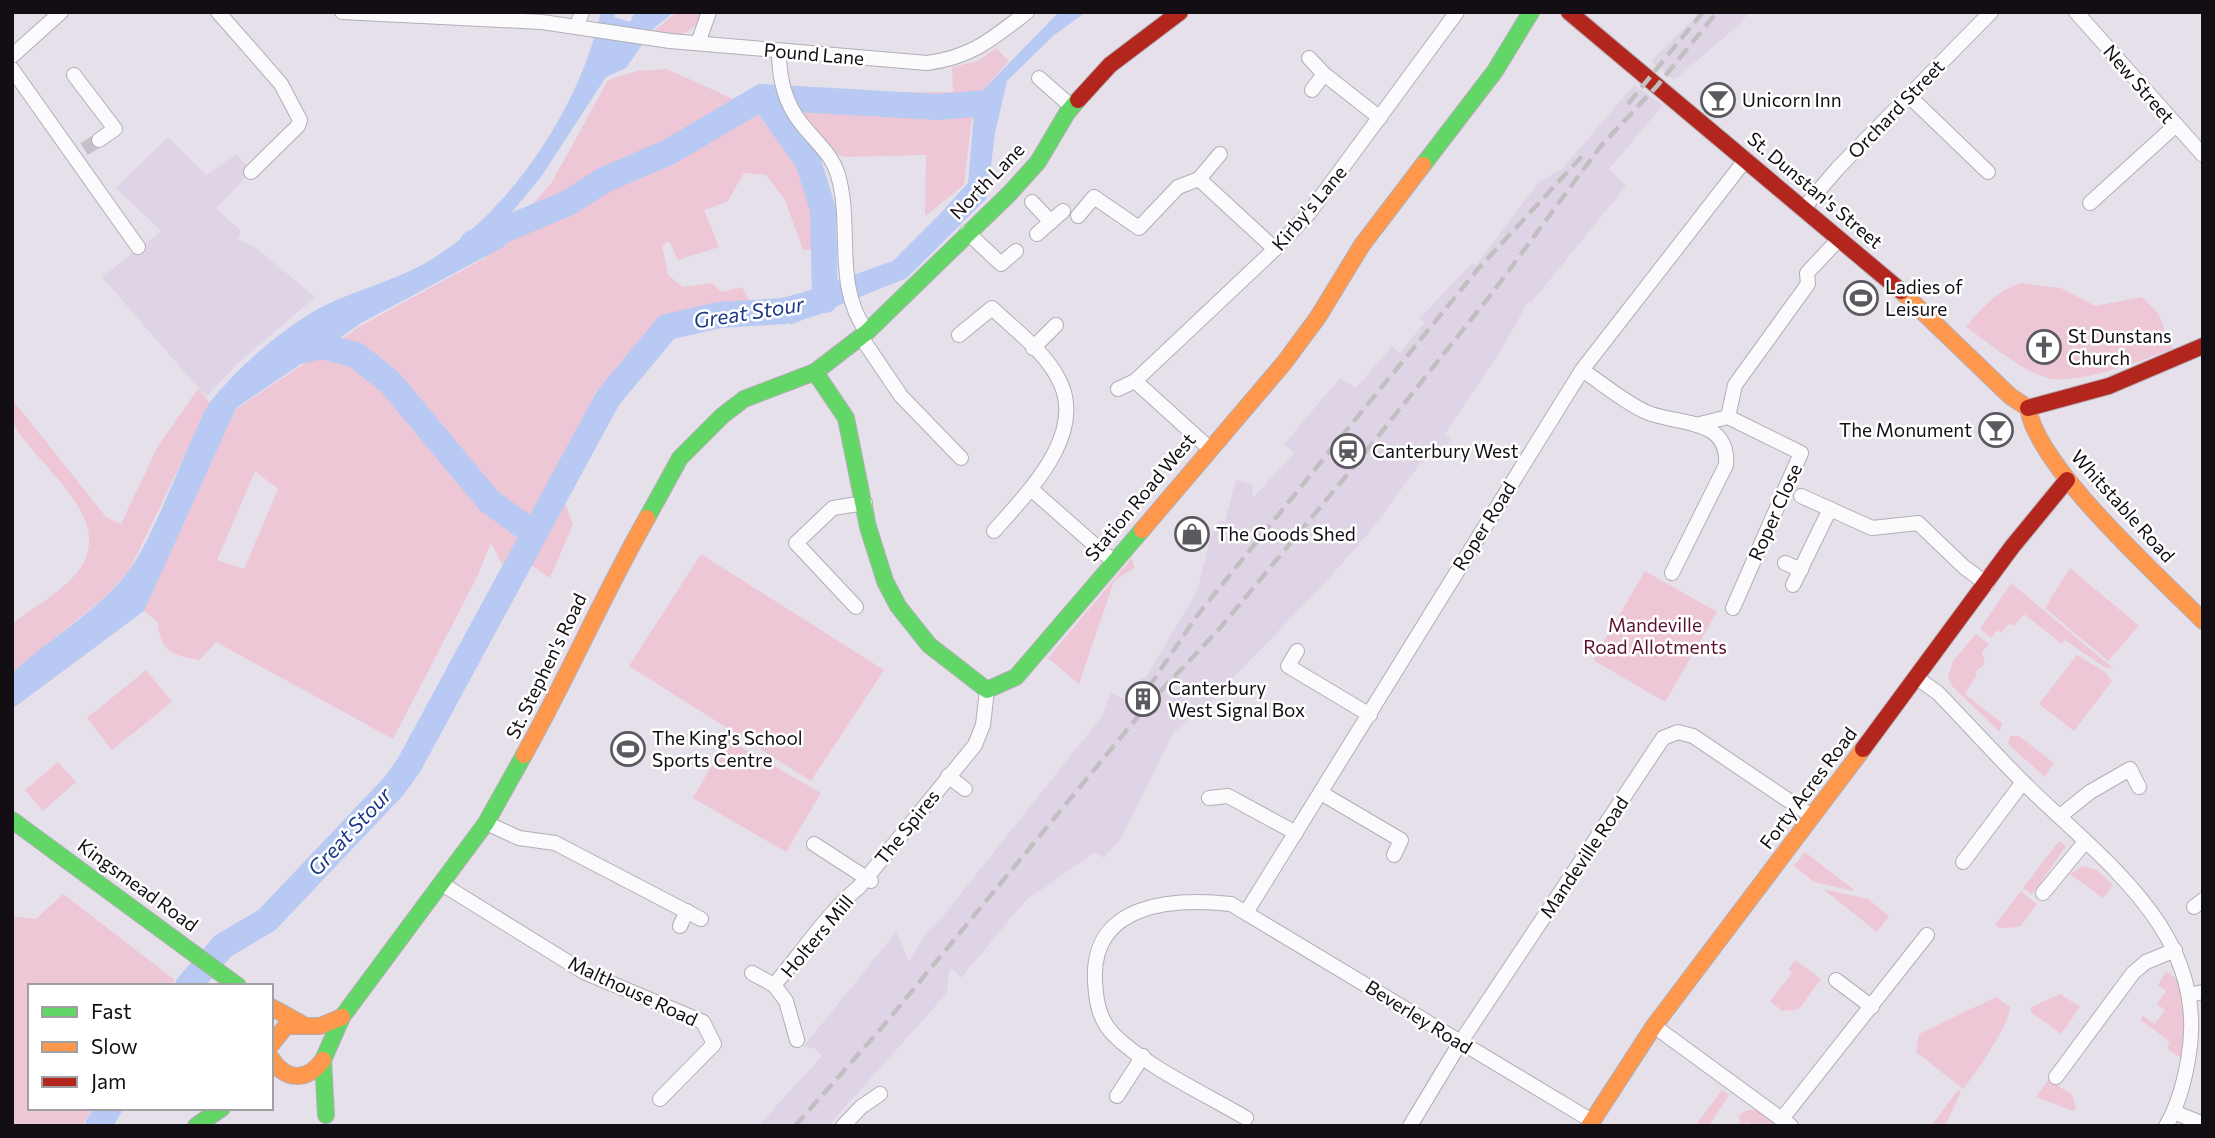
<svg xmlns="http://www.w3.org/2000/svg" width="2215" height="1138" viewBox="0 0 2215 1138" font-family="Commissioner,sans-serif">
<rect width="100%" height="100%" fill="#e6e0ea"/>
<g fill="#ded4e5">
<polygon points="1701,12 1749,12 1741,23 1674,80 1651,61"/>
<polygon points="1634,85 1663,105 1609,169 1626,186 1531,303 1528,302 1500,352 1445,434 1452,440 1420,464 1368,534 1322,586 1206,706 1173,733 1123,835 1104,858 1095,852 1026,900 961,978 952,969 949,970 947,993 828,1126 758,1126 822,1056 814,1048 804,1046 896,932 909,961 927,932 944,915 1102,716 1111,693 1125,700 1142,677 1145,679 1197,591 1210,540 1218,521 1225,521 1236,480 1253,485 1252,499 1294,453 1284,444 1340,378 1356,388 1392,346 1400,353 1425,322 1419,319 1472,263 1476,265 1539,182 1562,169"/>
<polygon points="168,137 206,175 237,154 251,172 216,208 241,231 238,240 255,247 315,297 236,365 206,397 102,277 161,231 116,188"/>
</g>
<g fill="#eec7d6" fill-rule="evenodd">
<path d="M677,12H704C696,31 674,44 655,30Z"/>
<polygon points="996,48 1009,61 979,94 971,125 964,185 925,216 926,155 845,157 832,153 784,93 953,92 952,67 978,61"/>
<path d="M667,69L766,114L794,148L808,175L819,211L821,250H803L785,200L766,175L744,173L727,202L704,210L719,247L678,260L669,241L662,246L668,275L683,287L711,283L722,292L742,287L753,307L707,310L663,323L595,393L575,453L556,479L573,524L550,578L515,554L505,570L491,543L477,577L393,739L216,642L200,660C172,655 160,653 158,622L144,611L183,513L236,409L362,325L485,258L552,182L608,80L637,71ZM255,471L278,489L244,569L217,560Z"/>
<path d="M2021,283L2061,288L2095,306L2142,297L2158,313L2173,349C2147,359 2074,386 2048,378C2018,369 1992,345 1966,327C1982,308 1996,291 2021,283Z"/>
<path d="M198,389L210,403L129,571L105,597L12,673V624C34,607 62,592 79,570C117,518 37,466 14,425C10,418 12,406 12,399L106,517L121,524L158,446Z"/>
<polygon points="701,554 884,670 811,781 629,666"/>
<polygon points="1132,558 1134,568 1114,581 1079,684 1048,658"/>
<polygon points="2070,568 2139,626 2108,661 2045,608"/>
<polygon points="1645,571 1717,612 1665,702 1593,660"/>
<polygon points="2011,583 2114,669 2104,667 2065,640 2062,644 2024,614 2014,626 2010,623 2001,633 1997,630 1991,638 1980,629"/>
<polygon points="1976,634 1989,644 1982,652 1985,664 1975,672 1977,675 1965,694 2002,723 2000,732 1952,686 1948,677 1953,661"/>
<polygon points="2077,655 2105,672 2112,681 2074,731 2039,704"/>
<polygon points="146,670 172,702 112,750 87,718"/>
<polygon points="2010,736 2019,736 2054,763 2045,777 2008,744"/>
<polygon points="727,739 821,793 786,852 693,798"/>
<polygon points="58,762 76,782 43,811 25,790"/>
<polygon points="2059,841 2066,846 2032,895 2023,888"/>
<polygon points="1805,852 1854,890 1853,891 1814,882 1794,866"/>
<polygon points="2082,866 2097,870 2113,885 2103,898 2070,874"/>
<polygon points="1823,889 1868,899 1889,916 1877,932"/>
<polygon points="2021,891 2037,904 2020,927 1999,928 1995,925"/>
<polygon points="63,894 175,980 172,986 30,986 30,1108 93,1108 82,1126 12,1126 12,916 36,919"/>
<polygon points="1795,960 1821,979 1799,1009 1782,1011 1770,1001 1792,973 1788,969"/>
<polygon points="2166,971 2179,981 2185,1025 2182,1059 2167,1048 2170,1042 2141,1020 2142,1015 2155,1024 2165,1010 2157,1004 2166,991 2158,985"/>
<polygon points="2060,994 2080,1007 2061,1034 2031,1012 2031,1007"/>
<path d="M1996,997L2010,1007C2010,1025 1974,1075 1963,1089L1916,1052L1919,1034Z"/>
<polygon points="2049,1079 2073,1096 2076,1108 2073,1111 2036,1097"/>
<polygon points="1722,1090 1729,1095 1709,1126 1695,1126"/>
<polygon points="1958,1090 1961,1092 1945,1126 1931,1126"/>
<polygon points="1748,1110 1760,1110 1781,1126 1752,1126 1747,1122 1741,1126 1739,1115"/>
</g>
<g fill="#b8caf4">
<path d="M601,12H616L614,17L630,22L635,12H674L653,29L626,68L606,77L541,177L508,217L505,246L363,322L236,408L144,611L12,709V673C49,639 97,612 128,572C151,541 175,476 192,439C198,427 203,411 211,401C237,368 287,324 324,306C356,290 390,282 422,265C508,217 580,108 601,12Z"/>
<polygon points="1059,12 1086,12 1053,36 1007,81 995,133 987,198 907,278 790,325 780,301 893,261 936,218 968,183 974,115 979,94"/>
</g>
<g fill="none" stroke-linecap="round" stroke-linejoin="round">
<g stroke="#b8caf4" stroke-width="26">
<polyline points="762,97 808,161 823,210 825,300"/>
<polyline points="473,243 568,203 604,180 669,152 762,97 937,107 988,103"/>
<polyline points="294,352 322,346 356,355 390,382 489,501 533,533"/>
<polyline points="188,986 223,946 267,920 394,786 409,765 608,398 667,327 719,315 784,311 816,302"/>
<polyline points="98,1126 109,1108"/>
</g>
<polyline stroke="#c6c0ca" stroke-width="14" stroke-dasharray="14 7" stroke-linecap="butt" points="84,149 99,140"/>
<g stroke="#b2aeb5" stroke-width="16">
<g id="street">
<polyline points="218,12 281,84 300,120 298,126 251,172"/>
<path d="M342,12L542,22L670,41L927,63C972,57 992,39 1027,12"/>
<polyline points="2076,12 2203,155"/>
<polyline points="577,25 582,12"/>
<polyline points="698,43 709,12"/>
<path d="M779,52C779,78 784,102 801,123C814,140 832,154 838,175C853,227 833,286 867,332"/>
<polyline points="12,56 61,12"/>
<polyline points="1309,58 1324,74 1380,118"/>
<polyline points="12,69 138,247"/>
<polyline points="74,75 115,129 99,140"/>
<polyline points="1039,78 1072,107"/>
<polyline points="1312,90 1324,74"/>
<polyline points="1909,96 1988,172"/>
<polyline points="1199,179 1220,154"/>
<polyline points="1032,202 1051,222"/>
<polyline points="2090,203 2176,125"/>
<polyline points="1803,209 1838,168 1991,12"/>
<polyline points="1078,216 1094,197 1139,228 1178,187 1199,179 1275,249"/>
<polyline points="967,232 1001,264 1016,251"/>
<polyline points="1037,234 1063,211"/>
<path d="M959,335L992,308C1014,329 1044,351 1058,378C1089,433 1027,493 994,531"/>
<polyline points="861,337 901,396 961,458"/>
<polyline points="1033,348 1056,325"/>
<path d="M1582,370C1602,383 1624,402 1646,412C1676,425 1730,417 1726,465L1672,573"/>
<polyline points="1135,381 1209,448"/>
<polyline points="1118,389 1135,381 1275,249 1309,213 1457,12"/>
<polyline points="1728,417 1735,385 1808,284 1807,273 1839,239"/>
<polyline points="1700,424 1728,417 1801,453 1733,608"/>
<polyline points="1031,489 1114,562"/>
<polyline points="1801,496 1830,509"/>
<polyline points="1785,563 1801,570"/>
<polyline points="1793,585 1830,509 1872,528 1918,523 1964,567 1987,584"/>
<polyline points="856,607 796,543 833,508 865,503"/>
<polyline points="1297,651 1288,666 1370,715"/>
<path d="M1917,678L1938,693C1966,722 1994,753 2023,782C2101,860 2212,933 2188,1060C2184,1083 2178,1106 2166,1126"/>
<polyline points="948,776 965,789"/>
<polyline points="1321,793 1401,840 1394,855"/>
<polyline points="1209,798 1228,796 1296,833"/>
<polyline points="2060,816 2090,792 2130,769 2139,787"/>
<polyline points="486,823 519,838 555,843 701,919"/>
<polyline points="814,844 871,881"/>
<polyline points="1963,862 2023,782"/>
<polyline points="442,884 584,972 703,1022 714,1044 660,1099"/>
<polyline points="2043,893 2085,842"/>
<polyline points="2194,907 2203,900"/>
<polyline points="1247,911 1582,370 1746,159"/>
<polyline points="680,926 687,911"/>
<path d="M752,973L774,985C801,954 828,912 859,887L975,745L983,725L987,690"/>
<polyline points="1836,980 1872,1007"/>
<polyline points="774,985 786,1001 797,1040"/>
<polyline points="2189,995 2203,992"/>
<polyline points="1654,1026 1791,1126"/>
<polyline points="2056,1077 2133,973 2146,962 2175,950"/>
<polyline points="1117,1096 1143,1056"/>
<polyline points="2174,1112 2203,1124"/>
<path d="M1246,1118C1207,1095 1145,1066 1114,1035C1099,1020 1096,1001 1095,981C1091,902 1174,898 1231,904L1592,1121"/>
<polyline points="1781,1120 1927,935"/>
<polyline points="843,1126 861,1107 880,1094"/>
<polyline points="1410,1126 1460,1043 1663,738 1678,732 1693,736 1813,817"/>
</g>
</g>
<g stroke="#b2aeb5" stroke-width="18">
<g id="fast">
<polyline points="1423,165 1495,71 1531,12"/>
<polyline points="815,372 846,418 868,527 885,581 898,606 929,645 987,690 1016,677 1142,530"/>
<polyline points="647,518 680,458 722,416 744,399 815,372 867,332 1010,193 1038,162 1067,113 1078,100"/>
<polyline points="12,820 238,986"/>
<polyline points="326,1115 323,1060 342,1017 486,823 524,755"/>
<polyline points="196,1126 222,1108"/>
</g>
</g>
<g stroke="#b2aeb5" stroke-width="18">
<g id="slow">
<path d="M1901,291L2010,396L2028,408C2037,467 2158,575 2203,621"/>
<polyline points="1142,530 1284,363 1318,317 1362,245 1423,165"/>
<path d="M524,755C568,677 603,595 647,518"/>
<polyline points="271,1007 302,1024"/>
<polyline points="271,1045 286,1026 320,1026 342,1017"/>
<path d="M271,1058C285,1081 307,1082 323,1060"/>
<polyline points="1589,1126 1654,1026 1863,749"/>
</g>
</g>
<g stroke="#b2aeb5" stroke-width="18">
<g id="jam">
<polyline points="1569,12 1901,291"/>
<polyline points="1078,100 1110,65 1180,12"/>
<polyline points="2028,408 2109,386 2203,346"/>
<polyline points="1863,749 2012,547 2067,480"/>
</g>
</g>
<use href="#street" stroke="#fbfafc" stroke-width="14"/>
<use href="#fast" stroke="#63d668" stroke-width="16"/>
<use href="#slow" stroke="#ff974d" stroke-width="16"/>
<use href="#jam" stroke="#b3261e" stroke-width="16"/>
<g stroke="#c1bfc2" stroke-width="4.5" stroke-dasharray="14 7" stroke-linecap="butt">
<polyline points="1628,104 1703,12"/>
<polyline points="1137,705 1196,617 1337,442 1478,269 1584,154"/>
<polyline points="795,1126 879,1031 1145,708 1220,628 1356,464 1493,292 1600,147 1657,86 1717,12"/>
</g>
</g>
<defs>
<g id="bar-ring" transform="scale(1.75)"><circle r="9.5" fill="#fff" stroke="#5c585f" stroke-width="1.5"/><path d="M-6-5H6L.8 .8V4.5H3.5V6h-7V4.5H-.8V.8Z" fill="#5c585f"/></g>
<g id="stadium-ring" transform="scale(1.75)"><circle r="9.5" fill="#fff" stroke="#5c585f" stroke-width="1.5"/><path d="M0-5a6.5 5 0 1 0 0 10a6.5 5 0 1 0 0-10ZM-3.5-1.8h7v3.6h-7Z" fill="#5c585f"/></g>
<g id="church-ring" transform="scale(1.75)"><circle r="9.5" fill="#fff" stroke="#5c585f" stroke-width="1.5"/><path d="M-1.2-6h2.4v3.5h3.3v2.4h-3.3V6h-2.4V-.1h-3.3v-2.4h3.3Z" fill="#5c585f"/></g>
<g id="station-ring" transform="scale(1.75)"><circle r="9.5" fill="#fff" stroke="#5c585f" stroke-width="1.5"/><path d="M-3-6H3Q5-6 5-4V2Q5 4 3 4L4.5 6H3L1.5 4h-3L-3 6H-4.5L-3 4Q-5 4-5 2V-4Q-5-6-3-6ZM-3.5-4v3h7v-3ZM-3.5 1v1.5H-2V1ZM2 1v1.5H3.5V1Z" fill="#5c585f"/></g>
<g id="shop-ring" transform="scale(1.75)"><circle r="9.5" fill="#fff" stroke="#5c585f" stroke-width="1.5"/><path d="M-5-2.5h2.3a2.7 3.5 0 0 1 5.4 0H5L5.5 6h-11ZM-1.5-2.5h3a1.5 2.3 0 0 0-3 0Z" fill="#5c585f"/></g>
<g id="building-ring" transform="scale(1.75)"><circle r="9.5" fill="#fff" stroke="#5c585f" stroke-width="1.5"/><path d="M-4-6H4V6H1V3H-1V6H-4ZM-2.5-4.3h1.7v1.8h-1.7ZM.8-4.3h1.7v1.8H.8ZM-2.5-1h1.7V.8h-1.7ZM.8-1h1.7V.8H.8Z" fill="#5c585f"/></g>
</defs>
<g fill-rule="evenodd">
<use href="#bar-ring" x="1718" y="100"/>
<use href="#stadium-ring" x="1861" y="298"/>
<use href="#church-ring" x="2044" y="347"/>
<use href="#bar-ring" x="1996" y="430"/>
<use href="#station-ring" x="1348" y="451"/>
<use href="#shop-ring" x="1192" y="534"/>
<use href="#building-ring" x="1143" y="699"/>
<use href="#stadium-ring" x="628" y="749"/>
</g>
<g text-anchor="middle" stroke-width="5" stroke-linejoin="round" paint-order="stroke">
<g font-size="19" fill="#120e14" stroke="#fff">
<text transform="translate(814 54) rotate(5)" y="7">Pound Lane</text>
<text transform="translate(2139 84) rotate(49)" y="7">New Street</text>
<text transform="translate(1896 109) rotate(-46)" y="7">Orchard Street</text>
<text transform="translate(987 181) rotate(-46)" y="7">North Lane</text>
<text transform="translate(1815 190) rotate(40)" y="7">St. Dunstan's Street</text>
<text transform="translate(1309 208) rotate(-50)" y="7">Kirby's Lane</text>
<text transform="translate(1140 497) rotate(-50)" y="7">Station Road West</text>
<text transform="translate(2123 506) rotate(48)" y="7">Whitstable Road</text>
<text transform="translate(1775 512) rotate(-66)" y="7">Roper Close</text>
<text transform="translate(1484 526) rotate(-58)" y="7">Roper Road</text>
<text transform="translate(546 666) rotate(-64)" y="7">St. Stephen's Road</text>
<text transform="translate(1808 788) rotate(-53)" y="7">Forty Acres Road</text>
<text transform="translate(907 827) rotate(-51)" y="7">The Spires</text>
<text transform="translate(1584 857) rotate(-56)" y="7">Mandeville Road</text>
<text transform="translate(138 885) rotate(36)" y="7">Kingsmead Road</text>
<text transform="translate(817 936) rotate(-50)" y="7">Holters Mill</text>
<text transform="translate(633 991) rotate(25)" y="7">Malthouse Road</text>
<text transform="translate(1419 1017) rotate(32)" y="7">Beverley Road</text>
</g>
<g font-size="19" fill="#120e14" stroke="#fff" text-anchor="start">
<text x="1742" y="107">Unicorn Inn</text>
<text x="1885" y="294">Ladies of<tspan x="1885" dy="22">Leisure</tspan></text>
<text x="2068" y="343">St Dunstans<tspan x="2068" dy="22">Church</tspan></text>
<text x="1972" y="437" text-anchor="end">The Monument</text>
<text x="1372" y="458">Canterbury West</text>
<text x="1216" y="541">The Goods Shed</text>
<text x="1168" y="695">Canterbury<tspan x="1168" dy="22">West Signal Box</tspan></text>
<text x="652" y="745">The King's School<tspan x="652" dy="22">Sports Centre</tspan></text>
</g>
<g font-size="19" fill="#5c1131" stroke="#fff">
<text x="1655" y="632">Mandeville<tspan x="1655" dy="22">Road Allotments</tspan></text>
</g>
<g font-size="21" font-style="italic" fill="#1b3988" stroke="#fff">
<text transform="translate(749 313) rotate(-9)" y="7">Great Stour</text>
<text transform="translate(350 832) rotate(-47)" y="7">Great Stour</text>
</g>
</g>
<rect width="2215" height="1138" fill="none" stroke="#120e14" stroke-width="28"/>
<rect x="28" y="984" width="245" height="126" fill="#ffffff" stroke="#a09fa1" stroke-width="2"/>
<rect x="42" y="1007" width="35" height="10" fill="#63d668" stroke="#a09fa1" stroke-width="2"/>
<text x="91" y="1019" font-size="21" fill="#120e14">Fast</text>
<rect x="42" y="1042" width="35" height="10" fill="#ff974d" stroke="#a09fa1" stroke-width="2"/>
<text x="91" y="1054" font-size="21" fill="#120e14">Slow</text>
<rect x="42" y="1077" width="35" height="10" fill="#b3261e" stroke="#a09fa1" stroke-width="2"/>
<text x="91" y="1089" font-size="21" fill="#120e14">Jam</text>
</svg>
